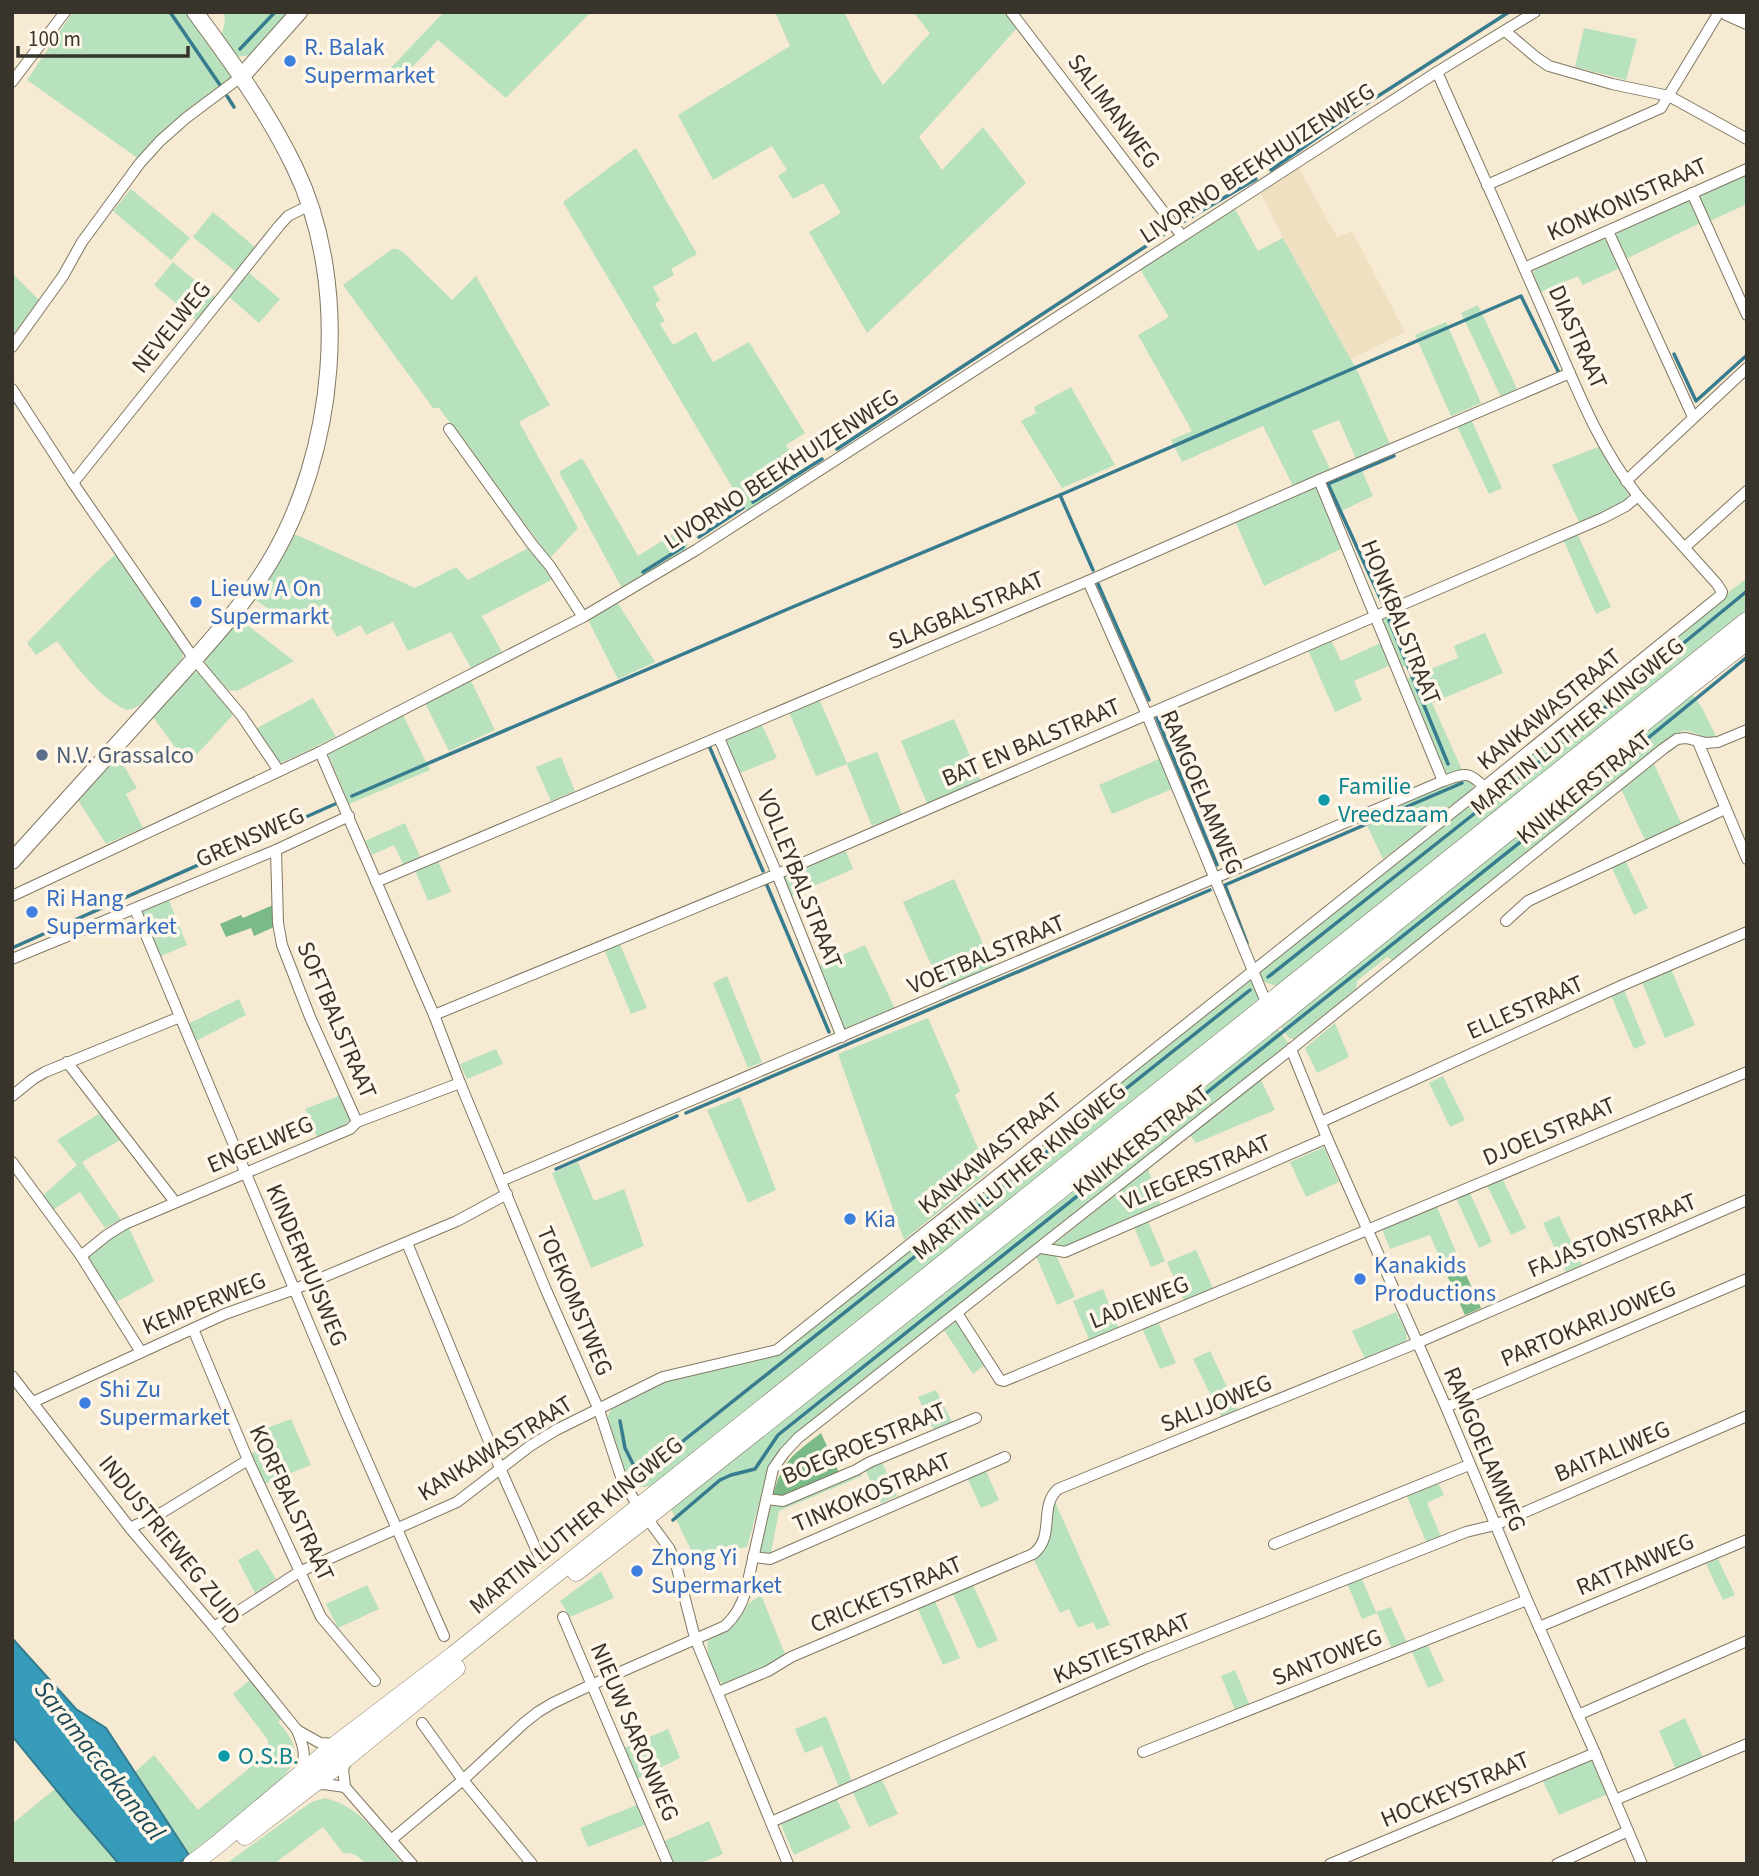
<svg xmlns="http://www.w3.org/2000/svg" width="1759" height="1876" viewBox="0 0 1759 1876" font-family="'Source Sans 3',sans-serif">
<rect width="100%" height="100%" fill="#f6ead3"/>
<polygon fill="#efe0c2" points="1298,167 1337,237 1352,231 1405,332 1351,359 1283,238 1260,191"/>
<g fill="#b8e1be">
<polygon points="73,12 186,12 235,79 139,159 27,80"/>
<polygon points="224,12 291,12 251,55 237,57 221,37 225,22"/>
<polygon points="444,12 451,14 453,12 591,12 506,98 438,40 394,86 384,75"/>
<polygon points="775,12 844,12 874,71 883,85 930,33 913,12 1007,12 1018,27 919,137 942,170 983,127 1026,183 867,333 809,232 841,213 823,183 793,199 778,176 787,170 772,146 713,180 678,115 790,46"/>
<polygon points="1584,28 1637,39 1626,80 1575,67"/>
<polygon points="636,148 697,254 671,269 674,275 653,287 660,300 655,304 665,321 660,324 673,345 696,332 713,362 749,342 805,433 786,445 805,475 747,512 563,202"/>
<polygon points="1747,174 1747,204 1710,221 1700,198 1701,194"/>
<polygon points="131,189 190,238 171,260 113,211"/>
<polygon points="1683,202 1689,202 1692,204 1700,223 1628,258 1626,257 1616,236 1620,229"/>
<polygon points="1235,209 1258,251 1283,238 1358,372 1390,444 1356,459 1339,420 1312,431 1330,469 1293,486 1263,426 1182,462 1171,440 1192,431 1138,335 1169,317 1140,269"/>
<polygon points="213,212 256,248 236,272 193,237"/>
<polygon points="1602,238 1608,241 1620,268 1583,285 1578,276 1541,292 1533,273 1535,269"/>
<polygon points="392,249 397,249 403,252 452,300 476,276 550,405 519,422 578,528 550,558 439,408 433,408 343,285"/>
<polygon points="173,262 216,298 197,321 154,285"/>
<polygon points="247,271 280,299 259,323 227,295"/>
<polygon points="12,273 41,302 12,338"/>
<polygon points="1478,305 1517,389 1501,397 1461,313"/>
<polygon points="1446,322 1481,403 1451,416 1415,335"/>
<polygon points="1071,387 1115,465 1062,488 1021,421 1036,413 1034,407"/>
<polygon points="1471,419 1502,488 1489,494 1457,426"/>
<polygon points="1601,446 1629,495 1618,507 1579,522 1552,465"/>
<path d="M582,458L638,556L679,530C685,537 691,542 685,551L623,590L559,472Z"/>
<polygon points="1360,466 1373,496 1337,513 1325,483"/>
<polygon points="1314,487 1317,488 1345,547 1264,586 1235,521"/>
<polygon points="1577,533 1611,607 1596,614 1563,539"/>
<polygon points="292,535 297,535 415,588 456,567 468,580 530,547 553,579 482,616 502,652 471,668 451,632 408,651 393,622 366,635 361,625 337,637 318,605 304,611 294,627 253,598"/>
<path d="M116,554L176,640C178,645 183,651 183,656C183,668 149,701 138,706C135,708 131,709 127,710C100,699 75,665 57,641L36,655L27,643L95,573Z"/>
<polygon points="1747,578 1747,614 1277,986 1264,982 1260,974 1262,968 1551,739 1726,598 1729,592"/>
<polygon points="617,602 655,662 618,679 588,620"/>
<polygon points="1391,612 1413,663 1400,668 1381,618"/>
<polygon points="238,618 294,661 237,691 228,690 205,666 206,656"/>
<polygon points="1485,633 1503,673 1432,703 1463,772 1450,775 1442,769 1406,679 1458,658 1454,646"/>
<polygon points="1331,640 1341,661 1383,642 1393,664 1354,681 1362,700 1335,712 1308,650"/>
<path d="M197,672C211,677 226,702 233,715L188,764L152,716L189,677Z"/>
<polygon points="471,681 495,730 449,751 425,703"/>
<path d="M1691,692L1702,708L1717,738C1702,741 1695,729 1682,731L1392,960L1387,957L1357,981L1356,989L1294,1039L1289,1038L1280,1026Z"/>
<polygon points="313,698 336,737 283,762 279,762 255,731 257,728"/>
<polygon points="819,699 847,763 877,752 902,814 872,826 847,764 816,776 789,712"/>
<polygon points="403,715 430,770 349,804 328,754 330,751"/>
<polygon points="954,719 982,784 928,806 901,741"/>
<polygon points="761,723 777,758 738,774 725,740 728,738"/>
<polygon points="118,756 137,788 126,794 143,828 106,844 78,800"/>
<polygon points="561,757 575,791 551,801 536,767"/>
<polygon points="1159,759 1172,789 1112,814 1099,785"/>
<polygon points="1654,764 1682,825 1646,842 1621,789"/>
<polygon points="1464,778 1473,783 1473,790 1383,859 1364,819"/>
<polygon points="405,823 421,859 404,866 394,845 372,855 365,841"/>
<polygon points="846,851 853,869 789,897 783,880 785,875"/>
<polygon points="1625,860 1648,908 1634,915 1611,866"/>
<polygon points="438,861 451,892 428,901 415,870"/>
<polygon points="954,879 993,966 942,989 903,902"/>
<polygon points="168,898 187,945 159,957 141,913 143,910"/>
<polygon points="619,942 647,1008 631,1014 604,949"/>
<polygon points="865,945 895,1009 845,1029 843,1027 818,966"/>
<polygon points="1671,969 1695,1025 1665,1038 1642,982"/>
<polygon points="727,976 762,1062 748,1068 713,983"/>
<path d="M1249,980L1253,982L1258,992L1259,1001L658,1483C651,1486 644,1489 636,1485C623,1479 609,1434 608,1419C608,1414 610,1412 612,1409L667,1380L755,1361L782,1352C937,1227 1093,1104 1249,980Z"/>
<polygon points="1624,990 1646,1044 1634,1049 1611,995"/>
<polygon points="239,999 246,1015 196,1041 188,1024"/>
<polygon points="928,1018 960,1091 955,1095 988,1172 904,1240 838,1054"/>
<polygon points="1335,1023 1349,1057 1317,1073 1305,1048"/>
<polygon points="1278,1029 1289,1044 789,1439 775,1457 769,1468 747,1547 694,1556 670,1507"/>
<polygon points="496,1049 503,1064 467,1079 460,1064"/>
<polygon points="1443,1076 1465,1120 1450,1127 1429,1083"/>
<polygon points="1260,1078 1275,1110 1196,1143 1190,1135"/>
<path d="M341,1095L351,1117C344,1130 330,1133 317,1137L305,1109Z"/>
<polygon points="740,1097 776,1190 748,1203 707,1110"/>
<polygon points="102,1112 122,1139 82,1162 121,1220 105,1228 80,1192 51,1211 41,1197 77,1165 57,1140"/>
<polygon points="1324,1147 1339,1182 1306,1197 1290,1162"/>
<polygon points="578,1162 594,1201 624,1189 644,1246 591,1268 552,1173"/>
<polygon points="1148,1169 1161,1206 1065,1248 1053,1245"/>
<polygon points="1502,1178 1526,1228 1511,1235 1487,1185"/>
<polygon points="1469,1191 1492,1242 1479,1248 1456,1198"/>
<polygon points="1437,1207 1458,1257 1442,1264 1430,1235 1390,1249 1383,1232 1384,1228"/>
<polygon points="1559,1216 1582,1265 1566,1272 1543,1223"/>
<polygon points="1147,1219 1165,1261 1151,1267 1133,1225"/>
<polygon points="128,1226 154,1281 115,1303 89,1262 89,1254"/>
<polygon points="1196,1250 1214,1291 1185,1303 1167,1262"/>
<polygon points="1043,1251 1055,1253 1075,1297 1057,1305 1036,1256"/>
<polygon points="1103,1289 1119,1329 1090,1342 1073,1301"/>
<polygon points="1396,1312 1407,1333 1406,1342 1365,1359 1352,1331"/>
<polygon points="957,1320 986,1364 973,1374 944,1330"/>
<polygon points="1158,1321 1176,1363 1160,1369 1142,1328"/>
<polygon points="1210,1351 1238,1410 1222,1418 1193,1359"/>
<polygon points="936,1390 953,1424 934,1430 918,1397"/>
<polygon points="291,1419 311,1465 264,1484 250,1454 274,1444 267,1428"/>
<polygon points="881,1460 897,1496 881,1503 864,1467"/>
<polygon points="985,1469 999,1500 981,1508 967,1477"/>
<polygon points="860,1471 862,1476 779,1511 771,1553 765,1554 760,1552 770,1507"/>
<polygon points="1437,1480 1444,1495 1427,1503 1441,1537 1427,1544 1406,1494"/>
<path d="M1055,1502L1110,1625L1097,1630L1093,1622L1078,1628L1069,1609L1060,1613L1033,1558C1055,1543 1048,1524 1055,1502Z"/>
<polygon points="258,1549 276,1579 255,1593 238,1560"/>
<polygon points="1718,1559 1735,1595 1723,1600 1706,1564"/>
<polygon points="601,1571 614,1598 570,1617 560,1601"/>
<polygon points="1361,1577 1376,1612 1391,1607 1407,1643 1392,1649 1377,1613 1362,1619 1347,1583"/>
<polygon points="367,1585 379,1609 338,1628 326,1604"/>
<polygon points="973,1585 998,1640 978,1649 953,1594"/>
<path d="M761,1595L785,1654L769,1666L723,1684C713,1675 705,1653 708,1640L733,1626L741,1616L748,1604Z"/>
<polygon points="934,1599 960,1658 943,1665 917,1607"/>
<polygon points="1427,1643 1444,1681 1428,1688 1411,1650"/>
<polygon points="1235,1670 1250,1706 1236,1712 1221,1676"/>
<path d="M250,1680L281,1719L278,1722C287,1732 298,1745 294,1760C289,1782 211,1840 189,1855L135,1772L154,1755L198,1810L268,1753V1740L233,1694Z"/>
<polygon points="826,1716 852,1781 839,1787 822,1746 805,1753 795,1729"/>
<polygon points="1685,1718 1704,1760 1677,1772 1659,1731"/>
<polygon points="668,1729 680,1758 635,1780 622,1749"/>
<polygon points="1591,1759 1608,1794 1559,1815 1542,1779"/>
<polygon points="881,1778 898,1814 869,1827 852,1791"/>
<polygon points="55,1789 119,1864 12,1864 12,1824"/>
<path d="M325,1798C361,1807 380,1837 403,1864H366C359,1856 354,1853 343,1853L323,1827L274,1864H226L300,1810L312,1802Z"/>
<polygon points="836,1798 851,1828 794,1855 781,1825 784,1822"/>
<polygon points="639,1804 647,1824 588,1847 580,1828"/>
<polygon points="709,1821 723,1854 699,1864 672,1864 662,1842"/>
</g>
<g fill="#79ba86">
<polygon points="273,905 274,927 254,936 251,928 226,937 220,924 241,915 243,918"/>
<polygon points="1458,1257 1481,1308 1465,1315 1442,1264"/>
<path d="M821,1433L839,1473L780,1499L773,1496C782,1460 794,1454 821,1433Z"/>
</g>
<polygon fill="#369cb9" stroke="#377c8e" stroke-width="2" points="12,1638 76,1709 106,1728 189,1855 178,1864 119,1864 71,1808 12,1736"/>
<g fill="none" stroke-linecap="round" stroke-linejoin="round">
<g stroke="#377c8e" stroke-width="3.5">
<polyline points="170,12 222,88"/>
<polyline points="240,49 275,12"/>
<polyline points="227,96 234,107"/>
<polyline points="1271,170 1361,107 1509,12"/>
<polyline points="1181,223 1256,179"/>
<polyline points="1674,354 1696,401 1747,355"/>
<polyline points="837,449 1169,231"/>
<polyline points="1060,495 1521,296 1558,371"/>
<polyline points="753,502 822,459"/>
<polyline points="699,537 743,508"/>
<polyline points="643,572 683,547"/>
<polyline points="1098,584 1149,700"/>
<polyline points="1383,604 1328,484 1394,456"/>
<polyline points="1389,620 1448,764"/>
<polyline points="1157,718 1217,865"/>
<polyline points="710,748 763,871"/>
<polyline points="352,796 795,606 1060,495 1093,570"/>
<polyline points="766,883 829,1032"/>
<polyline points="1247,943 1225,885 1462,783"/>
<polyline points="12,948 335,804"/>
<polyline points="1268,977 1518,779 1747,591"/>
<polyline points="686,1113 1210,890"/>
<polyline points="556,1169 677,1116"/>
<polyline points="620,1421 625,1448 638,1474 678,1445 1250,990"/>
<polyline points="673,1520 720,1480 731,1475 755,1469 778,1435 1543,824 1747,657"/>
</g>
<g stroke="#817762" stroke-width="12">
<g id="street">
<polyline points="1011,12 1182,236"/>
<polyline points="1505,31 1537,58 1549,66 1612,84 1669,96 1747,139"/>
<polyline points="12,82 65,12"/>
<polyline points="1487,185 1661,108 1719,12"/>
<polyline points="1692,193 1747,315"/>
<polyline points="1608,231 1693,417"/>
<polyline points="1524,268 1747,169"/>
<polyline points="12,347 63,276 82,242 140,163 160,141 186,118 242,76"/>
<polyline points="12,389 73,483 194,659 241,715 279,771"/>
<polyline points="449,429 531,543 550,566 583,617"/>
<polyline points="1319,480 1443,781"/>
<polyline points="1626,481 1747,368"/>
<polyline points="73,483 279,226 288,216 310,205"/>
<polyline points="1685,547 1747,491"/>
<polyline points="1088,581 1147,715 1268,1007"/>
<polyline points="719,738 777,874 842,1037"/>
<polyline points="1698,742 1747,859"/>
<polyline points="320,752 434,1015 460,1083 546,1290 599,1410 622,1480 638,1506 669,1548 676,1564 695,1638 788,1864"/>
<polyline points="276,850 278,923 282,945 310,1017 357,1122"/>
<polyline points="376,882 1088,581 1319,480 1570,373"/>
<polyline points="12,896 320,752 583,617 696,550 1437,72 1535,12"/>
<polyline points="135,909 347,1415 444,1636"/>
<polyline points="1506,921 1528,901 1725,809"/>
<polyline points="12,959 276,850 349,816"/>
<polyline points="434,1015 777,874 1603,518 1626,506 1638,496"/>
<polyline points="1291,1049 1327,1138 1446,1407 1527,1600 1595,1753 1642,1864"/>
<polyline points="67,1062 175,1202"/>
<polyline points="12,1096 33,1079 45,1072 180,1017"/>
<polyline points="1321,1122 1623,985 1747,932"/>
<polyline points="12,1162 81,1256 141,1352"/>
<path d="M501,1181C814,1045 1130,917 1443,781C1464,774 1468,770 1484,787"/>
<polyline points="407,1243 500,1468 540,1558"/>
<polyline points="1041,1248 1065,1252 1327,1138"/>
<polyline points="81,1256 107,1235 125,1224 350,1129 357,1122 460,1083"/>
<polyline points="957,1313 1000,1380 1004,1381 1747,1072"/>
<polyline points="193,1329 248,1460 321,1617 375,1681"/>
<path d="M12,1376L130,1528L214,1627L297,1730C304,1747 307,1757 299,1774"/>
<polyline points="33,1402 225,1314 295,1289 457,1221 507,1194"/>
<polyline points="1446,1407 1747,1279"/>
<polyline points="767,1499 783,1501 856,1470 870,1462 976,1418"/>
<polyline points="130,1528 163,1512 248,1460"/>
<polyline points="1274,1544 1469,1465"/>
<polyline points="753,1557 770,1559 1005,1457"/>
<polyline points="563,1617 668,1864"/>
<path d="M214,1627L299,1572L457,1502L530,1446L556,1430L663,1377L777,1350L1484,787L1721,595L1722,592L1717,584L1638,496C1595,442 1571,374 1543,311C1508,231 1473,152 1437,72"/>
<polyline points="1539,1627 1747,1540"/>
<path d="M718,1692L768,1671L791,1657L1033,1554C1056,1536 1038,1507 1058,1489L1417,1343L1747,1200"/>
<polyline points="1578,1715 1747,1641"/>
<polyline points="422,1723 463,1780 532,1864"/>
<polyline points="297,1730 320,1743 337,1744"/>
<polyline points="1143,1752 1527,1600"/>
<polyline points="347,1760 343,1769 345,1787 412,1864"/>
<polyline points="313,1785 324,1784 345,1787"/>
<polyline points="1615,1800 1747,1744"/>
<polyline points="771,1822 1147,1658 1466,1532 1495,1525 1747,1416"/>
<path d="M391,1840L463,1780L524,1723L538,1712L553,1703L591,1685L725,1626C736,1616 742,1605 746,1590L773,1469L784,1453L798,1438L1291,1049L1663,749L1677,739L1686,738L1706,743L1718,742L1747,730"/>
<polyline points="1330,1864 1595,1753"/>
<polyline points="1557,1864 1628,1831"/>
</g>
</g>
<g stroke="#817762" stroke-width="18">
<g id="secondary">
<polyline points="1727,12 1747,21"/>
<polyline points="242,76 299,12"/>
<path d="M12,861C62,806 111,751 161,696C199,654 239,612 268,565C336,454 352,286 295,168C268,112 232,62 195,12"/>
</g>
</g>
<g stroke="#817762" stroke-width="19">
<g id="primary">
<polyline points="576,1572 647,1517 1277,1018 1685,689 1747,641"/>
<polyline points="245,1836 331,1770 456,1668"/>
<polyline points="192,1864 218,1844 337,1744 454,1655 1747,621"/>
</g>
</g>
<use href="#street" stroke="#fff" stroke-width="10"/>
<use href="#secondary" stroke="#fff" stroke-width="16"/>
<use href="#primary" stroke="#fff" stroke-width="18"/>
</g>
<g fill="#3f7fe0" stroke="#fff8ea" stroke-width="2.5">
<circle cx="290" cy="61" r="7"/>
<circle cx="196" cy="602" r="7"/>
<circle cx="32" cy="912" r="7"/>
<circle cx="850" cy="1219" r="7"/>
<circle cx="1360" cy="1279" r="7"/>
<circle cx="85" cy="1403" r="7"/>
<circle cx="637" cy="1571" r="7"/>
</g>
<circle fill="#5c6f8a" stroke="#fff8ea" stroke-width="2.5" cx="42" cy="755" r="7"/>
<g fill="#0f9aa8" stroke="#fff8ea" stroke-width="2.5">
<circle cx="1324" cy="800" r="7"/>
<circle cx="224" cy="1756" r="7"/>
</g>
<g text-anchor="middle" stroke-width="7" stroke-linejoin="round" paint-order="stroke">
<g font-size="24" fill="#366cbe" stroke="#fff8ea" text-anchor="start">
<text x="304" y="55">R. Balak<tspan x="304" dy="28">Supermarket</tspan></text>
<text x="210" y="596">Lieuw A On<tspan x="210" dy="28">Supermarkt</tspan></text>
<text x="46" y="906">Ri Hang<tspan x="46" dy="28">Supermarket</tspan></text>
<text x="864" y="1227">Kia</text>
<text x="1374" y="1273">Kanakids<tspan x="1374" dy="28">Productions</tspan></text>
<text x="99" y="1397">Shi Zu<tspan x="99" dy="28">Supermarket</tspan></text>
<text x="651" y="1565">Zhong Yi<tspan x="651" dy="28">Supermarket</tspan></text>
</g>
<g font-size="24" fill="#38332b" stroke="#fff8ea">
<text transform="translate(1114 111) rotate(53)" y="8">SALIMANWEG</text>
<text transform="translate(1257 163) rotate(-33)" y="8">LIVORNO BEEKHUIZENWEG</text>
<text transform="translate(1627 199) rotate(-24)" y="8">KONKONISTRAAT</text>
<text transform="translate(171 327) rotate(-51)" y="8">NEVELWEG</text>
<text transform="translate(1578 337) rotate(66)" y="8">DIASTRAAT</text>
<text transform="translate(781 469) rotate(-33)" y="8">LIVORNO BEEKHUIZENWEG</text>
<text transform="translate(966 610) rotate(-23)" y="8">SLAGBALSTRAAT</text>
<text transform="translate(1401 622) rotate(68)" y="8">HONKBALSTRAAT</text>
<text transform="translate(1549 709) rotate(-39)" y="8">KANKAWASTRAAT</text>
<text transform="translate(1577 726) rotate(-39)" y="8">MARTIN LUTHER KINGWEG</text>
<text transform="translate(1031 742) rotate(-23)" y="8">BAT EN BALSTRAAT</text>
<text transform="translate(1584 787) rotate(-39)" y="8">KNIKKERSTRAAT</text>
<text transform="translate(1202 792) rotate(67)" y="8">RAMGOELAMWEG</text>
<text transform="translate(250 837) rotate(-24)" y="8">GRENSWEG</text>
<text transform="translate(800 879) rotate(68)" y="8">VOLLEYBALSTRAAT</text>
<text transform="translate(986 954) rotate(-23)" y="8">VOETBALSTRAAT</text>
<text transform="translate(1525 1007) rotate(-24)" y="8">ELLESTRAAT</text>
<text transform="translate(337 1020) rotate(67)" y="8">SOFTBALSTRAAT</text>
<text transform="translate(1549 1131) rotate(-23)" y="8">DJOELSTRAAT</text>
<text transform="translate(1141 1141) rotate(-38)" y="8">KNIKKERSTRAAT</text>
<text transform="translate(260 1144) rotate(-23)" y="8">ENGELWEG</text>
<text transform="translate(990 1153) rotate(-39)" y="8">KANKAWASTRAAT</text>
<text transform="translate(1019 1171) rotate(-39)" y="8">MARTIN LUTHER KINGWEG</text>
<text transform="translate(1196 1172) rotate(-23)" y="8">VLIEGERSTRAAT</text>
<text transform="translate(1612 1235) rotate(-23)" y="8">FAJASTONSTRAAT</text>
<text transform="translate(307 1265) rotate(67)" y="8">KINDERHUISWEG</text>
<text transform="translate(575 1301) rotate(67)" y="8">TOEKOMSTWEG</text>
<text transform="translate(1139 1302) rotate(-22)" y="8">LADIEWEG</text>
<text transform="translate(204 1303) rotate(-22)" y="8">KEMPERWEG</text>
<text transform="translate(1588 1323) rotate(-23)" y="8">PARTOKARIJOWEG</text>
<text transform="translate(1216 1403) rotate(-22)" y="8">SALIJOWEG</text>
<text transform="translate(864 1443) rotate(-23)" y="8">BOEGROESTRAAT</text>
<text transform="translate(495 1448) rotate(-32)" y="8">KANKAWASTRAAT</text>
<text transform="translate(1485 1449) rotate(67)" y="8">RAMGOELAMWEG</text>
<text transform="translate(1612 1451) rotate(-23)" y="8">BAITALIWEG</text>
<text transform="translate(872 1492) rotate(-23)" y="8">TINKOKOSTRAAT</text>
<text transform="translate(292 1503) rotate(65)" y="8">KORFBALSTRAAT</text>
<text transform="translate(576 1525) rotate(-39)" y="8">MARTIN LUTHER KINGWEG</text>
<text transform="translate(170 1540) rotate(51)" y="8">INDUSTRIEWEG ZUID</text>
<text transform="translate(1635 1564) rotate(-23)" y="8">RATTANWEG</text>
<text transform="translate(886 1594) rotate(-23)" y="8">CRICKETSTRAAT</text>
<text transform="translate(1122 1648) rotate(-23)" y="8">KASTIESTRAAT</text>
<text transform="translate(1327 1657) rotate(-22)" y="8">SANTOWEG</text>
<text transform="translate(635 1732) rotate(67)" y="8">NIEUW SARONWEG</text>
<text transform="translate(1455 1789) rotate(-23)" y="8">HOCKEYSTRAAT</text>
</g>
<g font-size="24" fill="#4e5e75" stroke="#fff8ea" text-anchor="start">
<text x="56" y="763">N.V. Grassalco</text>
</g>
<g font-size="24" fill="#0d838f" stroke="#fff8ea" text-anchor="start">
<text x="1338" y="794">Familie<tspan x="1338" dy="28">Vreedzaam</tspan></text>
<text x="238" y="1764">O.S.B.</text>
</g>
<g font-size="26" font-style="italic" fill="#1e4956" stroke="#fff8ea">
<text transform="translate(100 1760) rotate(52)" y="9">Saramaccakanaal</text>
</g>
</g>
<rect width="1759" height="1876" fill="none" stroke="#38332b" stroke-width="28"/>
<path d="M18 46v10h170v-10" fill="none" stroke="#38332b" stroke-width="3.5"/>
<text x="28" y="46" font-size="21" fill="#38332b" stroke="#fff8ea" stroke-width="5" paint-order="stroke">100 m</text>
</svg>
